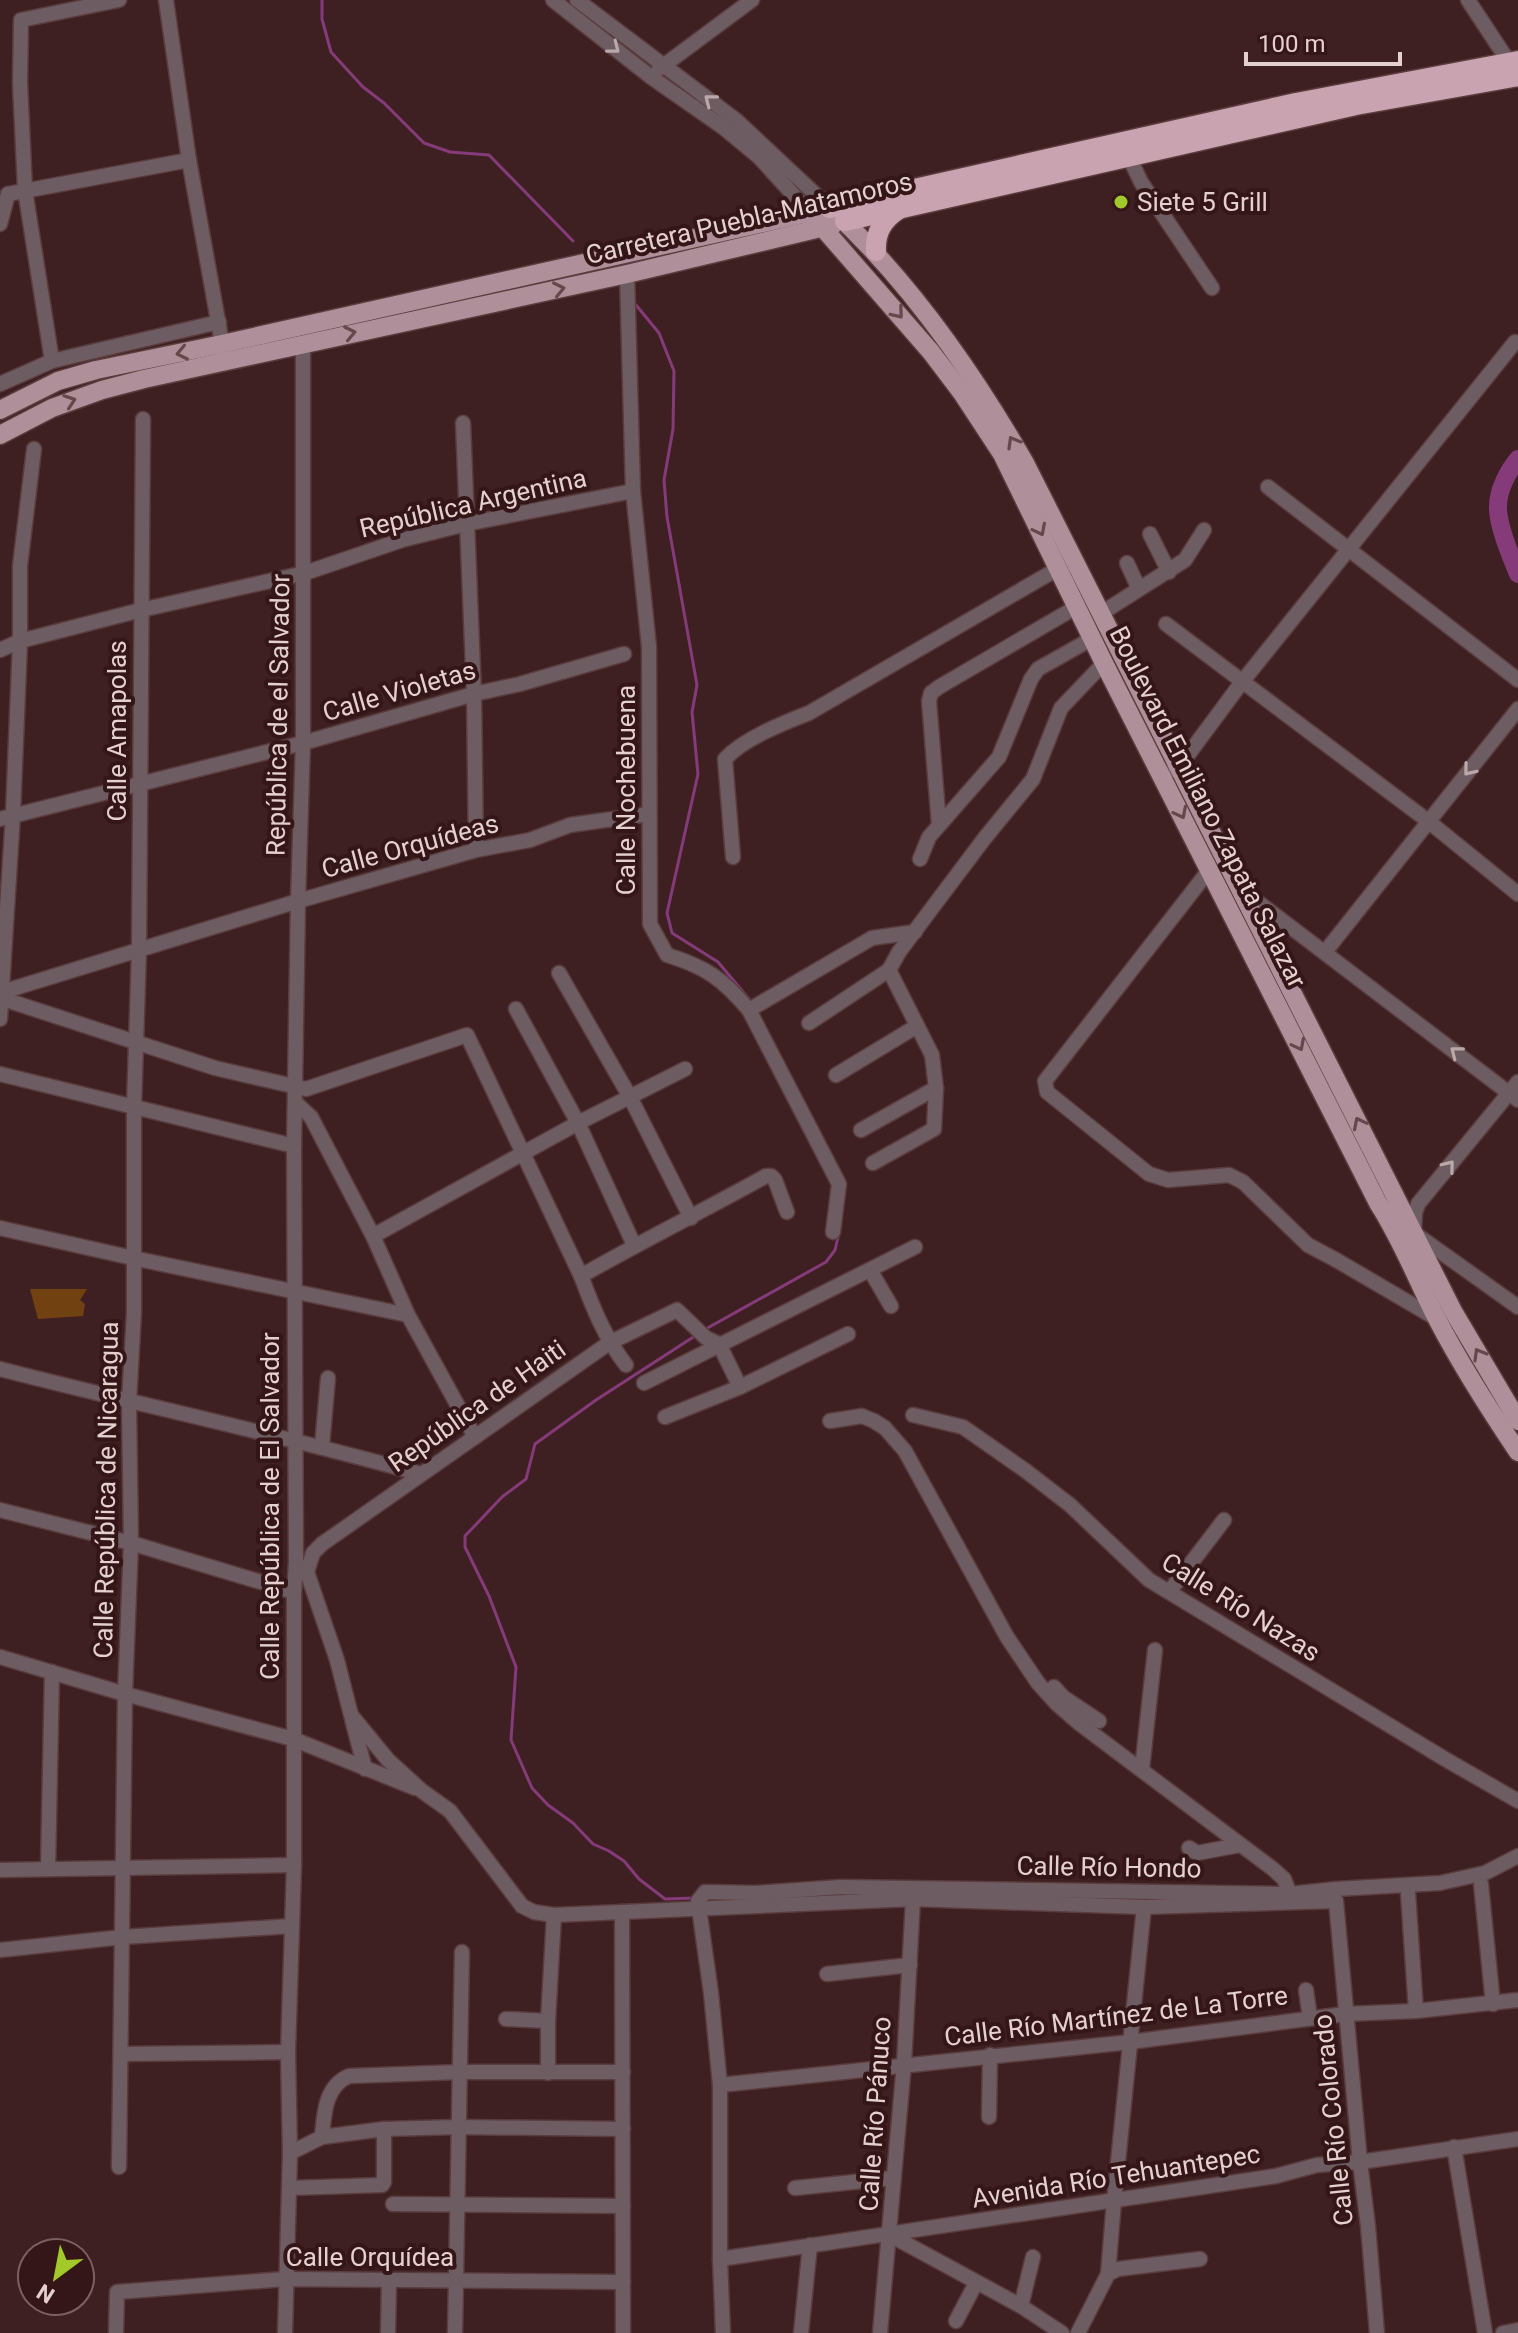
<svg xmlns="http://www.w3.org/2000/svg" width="1518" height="2333" viewBox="0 0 1518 2333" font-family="Roboto,sans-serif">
<rect width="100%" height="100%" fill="#3f2022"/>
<polygon fill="#724112" points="30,1289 87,1289 80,1300 85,1304 83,1316 38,1319"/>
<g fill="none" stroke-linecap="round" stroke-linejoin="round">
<g stroke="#853b79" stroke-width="3">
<polyline points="322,0 322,19 331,52 363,87 384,103 424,143 450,152 489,155 573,241"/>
<polyline points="636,305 659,333 674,371 673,429 664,480 667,517 697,685 692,712 698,774 667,913 672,933 718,962 749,999"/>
<polyline points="704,1330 826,1262 835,1250 839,1233"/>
<polyline points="823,1895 859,1894"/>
<polyline points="695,1898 665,1899 639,1879 624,1861 609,1851 593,1844 573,1823 548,1805 532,1788 511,1740 516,1667 489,1596 465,1547 465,1536 502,1497 526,1479 535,1444 596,1400 698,1334"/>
<polyline points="1135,1900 1155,1899"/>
</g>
<path stroke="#853b79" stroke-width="18" d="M1518,459C1508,471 1498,490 1498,506C1497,524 1511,557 1518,574"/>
<g stroke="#5a3c3e" stroke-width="17">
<g id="minor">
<polyline points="166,0 189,160 224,354"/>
<polyline points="553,0 651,77 724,128 759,157 810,213"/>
<polyline points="577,0 736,120 830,208"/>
<polyline points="1468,0 1514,70"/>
<polyline points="659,69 752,0"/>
<polyline points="1129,157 1141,182 1212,288"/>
<polyline points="8,194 189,160"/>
<polyline points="0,224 8,194"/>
<path d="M627,274L633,491L649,647L650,924L667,955C706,967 723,979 749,1010L839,1184L833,1232"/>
<polyline points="52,361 25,190 20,83 21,20 119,0"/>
<polyline points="0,384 52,361 219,322"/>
<polyline points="463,423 474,694 476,850"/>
<polyline points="1268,487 1518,680"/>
<polyline points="1150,534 1169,572"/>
<polyline points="1127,563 1139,589"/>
<polyline points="1100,614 1185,560 1204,530"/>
<polyline points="1166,624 1428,821 1518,894"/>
<polyline points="0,650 20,641 141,610 305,573 402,540 466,524 633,491"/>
<polyline points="1173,770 1179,767 1242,682 1515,342"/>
<polyline points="0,819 303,743 474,694 520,684 624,654"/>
<polyline points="939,825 929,701 931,693 939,687 1078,606"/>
<path d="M733,857L725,759C743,739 783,723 809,713L1059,568"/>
<polyline points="920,859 929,837 999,757 1031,679 1038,669 1093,638"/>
<polyline points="1210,869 1045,1081 1047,1092 1149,1174 1168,1180 1229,1175 1243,1182 1308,1245 1338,1261 1437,1319"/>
<polyline points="1242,890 1518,1100"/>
<polyline points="1325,952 1518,709"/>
<polyline points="559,973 630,1097 691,1218"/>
<polyline points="2,992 298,901 476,850 530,840 570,825 649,814"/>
<path d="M0,998L215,1068L306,1089L467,1035L581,1276C593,1308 605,1338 626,1365"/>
<polyline points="516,1009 578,1123 634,1245"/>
<polyline points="749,1010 872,938 915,932"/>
<polyline points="0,1019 13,814 20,641 20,566 34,449"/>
<polyline points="809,1023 889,970 899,952 984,839 1033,779 1061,708 1104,663"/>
<polyline points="0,1074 294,1146"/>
<polyline points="836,1075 917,1026"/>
<polyline points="296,1103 311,1117 373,1236 408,1315 475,1437"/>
<polyline points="861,1130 936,1088"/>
<polyline points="873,1163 934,1129 936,1088 932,1055 889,970"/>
<polyline points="0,1228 133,1258 408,1315"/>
<polyline points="1414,1232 1415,1213 1418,1204 1518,1082"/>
<polyline points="1414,1233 1518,1307"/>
<polyline points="373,1236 578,1123 685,1069"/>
<polyline points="870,1270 891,1306"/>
<path d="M581,1276C642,1241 705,1210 766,1176H771L775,1180L787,1212"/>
<path d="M0,1369C140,1405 282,1435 421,1474"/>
<polyline points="644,1383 915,1247"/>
<polyline points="740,1387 719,1344 706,1338 677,1310 609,1343 322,1544 313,1553 307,1572 337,1660 351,1715 388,1760 422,1791 450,1811 522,1906 534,1912 554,1915 913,1899 1144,1907 1336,1901 1360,2162 1368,2226 1377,2333"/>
<polyline points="913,1415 963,1427 1026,1471 1070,1505 1149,1580 1445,1759 1518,1801"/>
<polyline points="665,1417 740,1387 848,1334"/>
<polyline points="830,1421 862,1416 874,1421 885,1428 905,1451 1007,1637 1038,1683 1057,1704 1080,1724 1273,1869 1284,1879 1290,1894"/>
<polyline points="322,1446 328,1378"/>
<polyline points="0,1510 131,1543 294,1592"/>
<polyline points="1169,1592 1224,1520"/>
<polyline points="0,1657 125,1694 293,1739 415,1788"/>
<polyline points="1054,1687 1063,1697 1099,1721"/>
<polyline points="352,1719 365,1769"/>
<polyline points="1142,1769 1155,1650"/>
<polyline points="1189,1848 1197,1853 1240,1845"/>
<polyline points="48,1869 52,1672"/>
<polyline points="0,1870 294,1865"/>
<polyline points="1481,1884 1493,2004"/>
<polyline points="1408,1893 1416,2011"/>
<polyline points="622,1912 623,2333"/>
<polyline points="0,1950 123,1937 292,1926"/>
<polyline points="827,1974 910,1965"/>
<polyline points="1306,1990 1310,2018"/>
<polyline points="506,2019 548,2021"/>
<polyline points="121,2054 288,2052"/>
<polyline points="548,2073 548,2021 554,1915"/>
<polyline points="720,2085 1130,2042 1345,2014 1416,2011 1518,2000"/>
<polyline points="989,2117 990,2055"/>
<path d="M322,2137C324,2114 325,2086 349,2076L460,2072H623"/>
<polyline points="1454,2147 1485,2333"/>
<polyline points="290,2153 322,2137 384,2129 458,2127 623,2129"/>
<polyline points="119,2167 125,1694 131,1543 129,1402 134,1312 134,1107 139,950 143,419"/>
<polyline points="289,2188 382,2185 384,2182 384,2129"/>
<polyline points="795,2188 893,2178"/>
<polyline points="393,2204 623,2206"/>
<polyline points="890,2235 1021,2306 1062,2333"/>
<polyline points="720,2259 1276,2176 1317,2165 1360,2162 1518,2139"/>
<polyline points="1108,2274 1118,2269 1200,2259"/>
<polyline points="1021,2306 1033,2257"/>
<polyline points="956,2321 976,2283"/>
<polyline points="116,2333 117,2292 285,2279 623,2282"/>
<polyline points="285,2333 290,2153 288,2052 294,1865 294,1592 296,1562 294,1146 298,901 303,743 303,344"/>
<polyline points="388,2333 389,2280"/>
<polyline points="455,2333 462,1952"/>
<polyline points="723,2333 720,2259 720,2085 711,1993 698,1901 705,1892 756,1893 841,1887 1290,1894 1336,1889 1440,1883 1485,1873 1518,1856"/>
<polyline points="801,2333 810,2245"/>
<polyline points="880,2333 904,2064 913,1899"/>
<polyline points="1078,2333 1108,2274 1114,2201 1144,1907"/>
<polyline points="1503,2333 1518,2330"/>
</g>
</g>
<g stroke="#5a3c3e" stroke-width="21">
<g id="major">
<path d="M810,213L931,352L962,393L1002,454L1104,663L1378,1203C1402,1240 1417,1280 1437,1319C1461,1365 1489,1409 1518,1452"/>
<path d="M0,410L58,381L96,370L222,344L830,208C909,280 972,371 1025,463L1453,1311L1518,1421"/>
<polyline points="0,435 52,408 102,390 144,379 627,274 833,225"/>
</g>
</g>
<g stroke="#5a3c3e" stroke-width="23">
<g id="highway">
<polyline points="830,208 1296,103 1518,61"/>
<polyline points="845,221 1356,105 1518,76"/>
<path d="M876,251C875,232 883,219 899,209"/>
</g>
</g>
<use href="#minor" stroke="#6d5d63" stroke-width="14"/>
<use href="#major" stroke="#af909a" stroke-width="18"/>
<use href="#highway" stroke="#c9a3b0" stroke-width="20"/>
</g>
<defs><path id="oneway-chevron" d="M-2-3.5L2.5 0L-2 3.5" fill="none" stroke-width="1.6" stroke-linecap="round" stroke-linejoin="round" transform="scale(2)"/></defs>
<g stroke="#bba8aa">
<use href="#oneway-chevron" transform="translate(614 48) rotate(38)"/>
<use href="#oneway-chevron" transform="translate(710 100) rotate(-142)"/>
<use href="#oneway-chevron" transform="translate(1469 770) rotate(129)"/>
<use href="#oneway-chevron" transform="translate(1456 1052) rotate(-142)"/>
<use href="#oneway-chevron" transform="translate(1449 1166) rotate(-51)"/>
</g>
<g stroke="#65474c">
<use href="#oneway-chevron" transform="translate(559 289) rotate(-12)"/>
<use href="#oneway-chevron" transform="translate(898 313) rotate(50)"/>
<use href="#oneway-chevron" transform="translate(350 333) rotate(-12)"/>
<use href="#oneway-chevron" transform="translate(182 353) rotate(168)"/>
<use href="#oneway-chevron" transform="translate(70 401) rotate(-19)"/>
<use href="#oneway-chevron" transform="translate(1013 442) rotate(-120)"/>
<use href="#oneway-chevron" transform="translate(1040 530) rotate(63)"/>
<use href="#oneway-chevron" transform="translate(1181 813) rotate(63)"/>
<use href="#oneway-chevron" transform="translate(1299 1045) rotate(63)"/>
<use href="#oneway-chevron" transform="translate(1359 1123) rotate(-117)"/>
<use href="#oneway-chevron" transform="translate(1479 1354) rotate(-120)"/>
</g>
<circle fill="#a1c92a" stroke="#341618" stroke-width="3" cx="1121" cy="202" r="8"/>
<g text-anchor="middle" stroke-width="8" stroke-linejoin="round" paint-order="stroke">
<g font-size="26" fill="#e5d0d0" stroke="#341618" text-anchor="start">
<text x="1137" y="211">Siete 5 Grill</text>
</g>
<g font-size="26" fill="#e5d0d0" stroke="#341618">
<text transform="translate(749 218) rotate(-13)" y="9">Carretera Puebla-Matamoros</text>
<text transform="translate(473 503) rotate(-13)" y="9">República Argentina</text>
<text transform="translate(399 691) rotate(-16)" y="9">Calle Violetas</text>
<text transform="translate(278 715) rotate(-89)" y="9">República de el Salvador</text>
<text transform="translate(117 731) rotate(-90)" y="9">Calle Amapolas</text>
<text transform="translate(626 790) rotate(-90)" y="9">Calle Nochebuena</text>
<text transform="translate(1208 807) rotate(63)" y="9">Boulevard Emiliano Zapata Salazar</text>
<text transform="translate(410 846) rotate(-15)" y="9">Calle Orquídeas</text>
<text transform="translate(477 1406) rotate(-35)" y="9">República de Haiti</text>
<text transform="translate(106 1490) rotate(-89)" y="9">Calle República de Nicaragua</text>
<text transform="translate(270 1506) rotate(-90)" y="9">Calle República de El Salvador</text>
<text transform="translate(1241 1607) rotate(32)" y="9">Calle Río Nazas</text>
<text transform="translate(1109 1867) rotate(1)" y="9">Calle Río Hondo</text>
<text transform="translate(1116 2016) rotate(-7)" y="9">Calle Río Martínez de La Torre</text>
<text transform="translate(875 2114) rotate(-86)" y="9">Calle Río Pánuco</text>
<text transform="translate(1333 2120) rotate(-96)" y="9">Calle Río Colorado</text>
<text transform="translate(1116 2176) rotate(-9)" y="9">Avenida Río Tehuantepec</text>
<text x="370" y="2266">Calle Orquídea</text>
</g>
</g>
<g transform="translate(56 2277) rotate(212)"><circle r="38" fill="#341618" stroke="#7b6062" stroke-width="2"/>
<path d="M0-6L14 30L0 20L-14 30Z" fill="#a1c92a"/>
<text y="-12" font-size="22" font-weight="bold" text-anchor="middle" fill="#e5d0d0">N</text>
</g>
<path d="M1246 52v12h154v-12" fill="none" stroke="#e5d0d0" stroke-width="4"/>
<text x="1258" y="52" font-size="24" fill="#e5d0d0" stroke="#341618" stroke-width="6" paint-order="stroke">100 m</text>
</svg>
